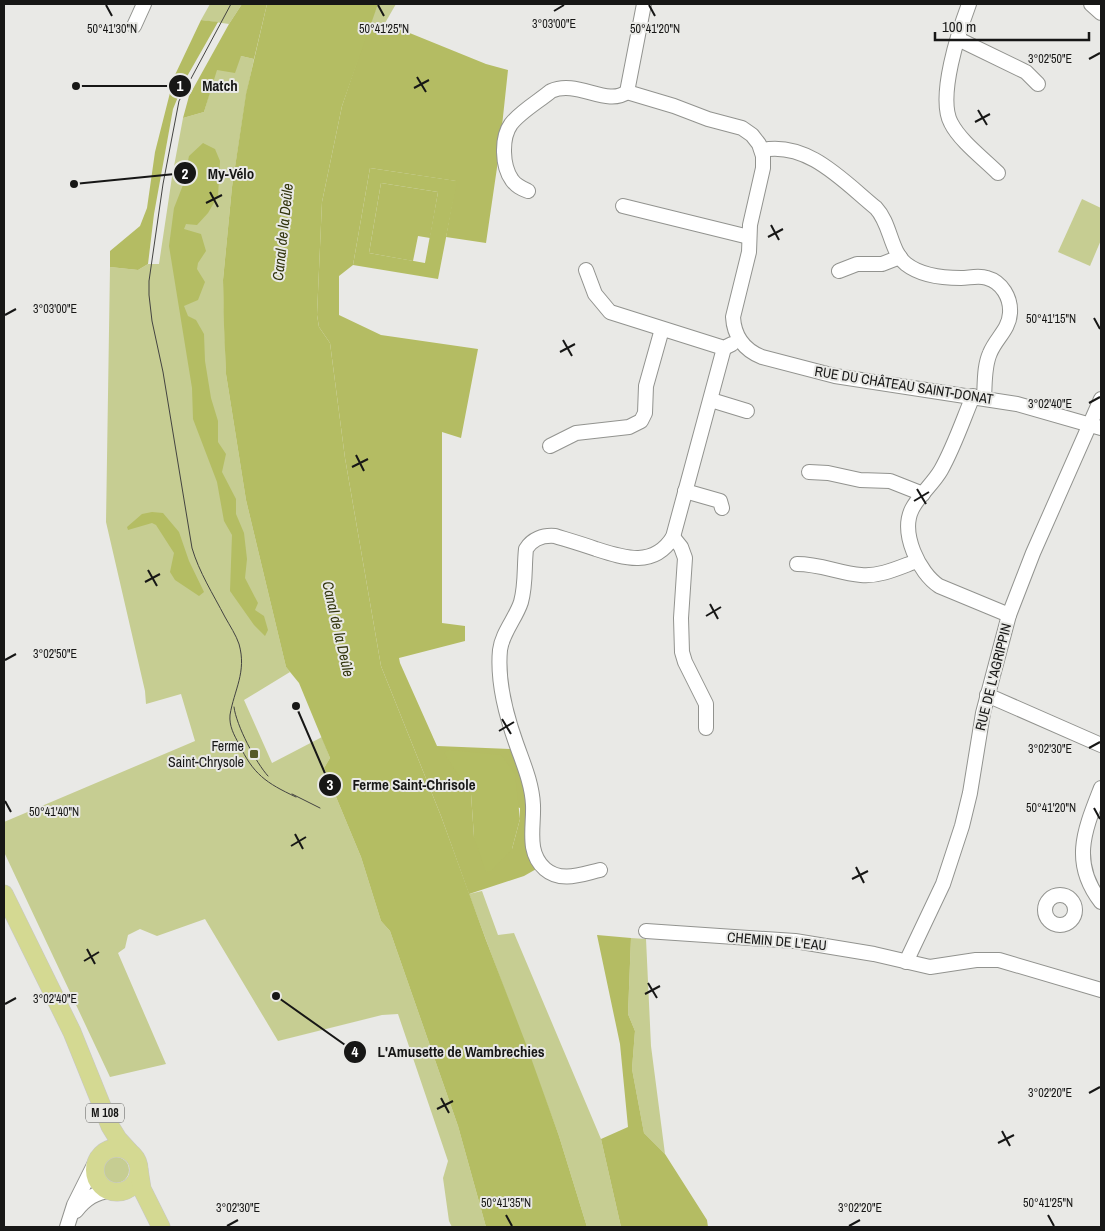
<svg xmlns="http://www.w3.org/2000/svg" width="1105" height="1231" viewBox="0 0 1105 1231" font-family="'Archivo Narrow',sans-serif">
<rect width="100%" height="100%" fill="#e9e9e6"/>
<g fill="#c6cd92">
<polygon points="210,4 242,4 229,24 201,20"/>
<polygon points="378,4 396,4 385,23 370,23"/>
<polygon points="241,56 254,59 246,96 232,187 223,280 226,374 246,500 286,667 290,672 244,700 272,763 322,737 330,758 324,768 361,857 381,921 390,931 458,1126 486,1227 452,1227 449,1221 443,1178 448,1161 398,1014 382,1015 278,1041 205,919 157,936 140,929 128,935 125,948 118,953 166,1064 110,1077 4,852 4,822 195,741 181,694 146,704 145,691 106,522 110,267 138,270 148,264 159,264 172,177 183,118 204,112 216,70"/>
<polygon points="1082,199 1101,208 1101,240 1090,266 1058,252"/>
<polygon points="482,891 498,935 514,933 601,1139 621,1227 587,1227 559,1136 469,894"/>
<polygon points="631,938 646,939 651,1046 665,1154 644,1133 632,1069 635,1031 628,1014"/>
<circle cx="116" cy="1170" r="13"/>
</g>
<g fill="#b4bc63" fill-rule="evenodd">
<polygon points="242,4 267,4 254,59 241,56 235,73 217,70 204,112 183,118 189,96 229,24"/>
<polygon points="201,20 218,22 185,80 173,109 154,214 148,264 138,270 110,267 110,251 140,226 147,208 155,152 174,77"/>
<path d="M370,23H385L486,64L508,70L499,154L486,243L446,237L456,181L370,168L353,265L339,276V315L381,335L478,349L461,438L442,432V623L465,626V641L399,658L400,663L437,746L511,749L522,778L538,868L524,876L469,894L441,816L381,666L345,458L330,343L319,327L317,315L322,202L342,106ZM471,794L520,808V819L512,849L474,837Z"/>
<polygon points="381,183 438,192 430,238 418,236 413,261 369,253"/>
<polygon points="597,935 631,938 628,1014 635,1031 632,1069 644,1133 665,1154 707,1220 708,1227 621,1227 601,1139 628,1127 620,1044"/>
</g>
<g fill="#b4bd63" fill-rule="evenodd">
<polygon points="267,4 378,4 342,106 322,202 317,315 319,327 330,343 345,458 381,666 441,816 486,940 526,1044 559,1136 587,1227 486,1227 458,1126 390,931 381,921 361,857 324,768 330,758 299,683 286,667 246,500 226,374 224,326 223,280 232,187 246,94"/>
<polygon points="203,143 215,149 220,161 218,196 208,213 197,225 186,224 184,229 201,234 206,251 198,263 197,269 205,282 198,300 184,306 188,316 196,320 204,334 205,361 211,398 218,421 218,442 226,454 222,472 236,499 236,514 244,533 247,559 245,578 258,603 255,610 264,616 268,630 265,636 254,625 230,591 232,535 224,521 217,482 193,419 192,388 169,246 174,208 183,185 189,156"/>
<path d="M370,168L457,181L438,279L353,265ZM381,183L438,192L425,263L369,253Z"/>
<polygon points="152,512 163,513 179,532 189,561 204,592 199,596 175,580 170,572 174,553 156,525 152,523 128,530 127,527 142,514"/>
<polygon points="449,750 501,755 515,774 520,819 512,849 491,871 486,872 474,837 471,794 444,753"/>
</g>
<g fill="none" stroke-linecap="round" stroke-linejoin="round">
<g stroke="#92938f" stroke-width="16">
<g id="minor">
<path d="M969,4C959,31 937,97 951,123C960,141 984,159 998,173"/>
<polyline points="1091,4 1101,13"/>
<polyline points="134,26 144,4"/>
<polyline points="958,39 1026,72 1038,84"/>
<path d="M627,92L674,106L708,119L742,128L752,135L759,144L763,156V168L750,225L749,252L733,317C734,336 744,350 762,357L835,376L1017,404L1101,428"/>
<polyline points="627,92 644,4"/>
<path d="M762,150C808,141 843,181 876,208C891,224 890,251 906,264C920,275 943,278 961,278C969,278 979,275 987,278C1002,282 1011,298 1010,313C1009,330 996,338 990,353C984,366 985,383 984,398"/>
<path d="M528,191C521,188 516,186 512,180C502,166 501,138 511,124C520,112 539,101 551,91C577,79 607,107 627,92"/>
<polyline points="623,206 749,237"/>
<polyline points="586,270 595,294 610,312 724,348 732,344"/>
<polyline points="839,271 857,264 882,264 900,257"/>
<path d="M973,396C963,420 954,447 941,470C933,484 919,495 912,509C900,533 919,573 939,586L1009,615"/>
<polyline points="711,400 747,411"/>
<polyline points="550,446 576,433 629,427 641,421 645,413 646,386 662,329"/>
<polyline points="809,472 828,473 860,480 890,481 923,494"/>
<polyline points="685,491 720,501 722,508"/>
<polyline points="673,537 681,547 685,558 681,618 682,652 685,662 706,704 706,728"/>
<path d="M797,564C820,564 839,573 861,575C880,577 900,567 917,561"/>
<polyline points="987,695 1101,745"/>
<path d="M1101,788C1085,829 1070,862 1101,902"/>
<path d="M600,870C582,874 561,883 545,869C526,852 534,828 533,805C532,783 523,763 516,743C506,715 497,681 500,650C502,633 516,618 521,602C526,584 524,567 526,549C532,539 543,535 555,536C568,540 582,544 596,549C624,558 654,568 673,537L724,348"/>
<circle cx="1060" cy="910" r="15"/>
<polyline points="646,931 795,941 874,954 930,967 976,960 999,960 1101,990"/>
<polyline points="906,962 943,884 962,826 970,793 983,713 1009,615 1033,553 1101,399"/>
<path d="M76,1211C85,1199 95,1192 110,1191"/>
<polyline points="67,1227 74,1205 95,1163"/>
</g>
</g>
<g stroke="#c7c7c7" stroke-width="19">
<g id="major">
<polyline points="4,894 72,1032 110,1126 118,1139 129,1151"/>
<circle cx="117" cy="1170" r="22"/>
<polyline points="139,1170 142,1189 161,1227"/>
</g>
</g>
<use href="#minor" stroke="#fff" stroke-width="14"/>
<use href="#major" stroke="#d4d992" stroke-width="18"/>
<g stroke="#434341" stroke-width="1">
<path d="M231,4L179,101L163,184L149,281V295L152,321L163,372L192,548C199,572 213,594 225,617C230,626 236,635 239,644C247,672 234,690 230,715C229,726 234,735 239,744C253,774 266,783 296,797"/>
<path d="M234,707C236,725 256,763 268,776"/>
<polyline points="292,794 320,808"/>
</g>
</g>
<path fill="none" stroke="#171716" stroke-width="2" d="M106,5L112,16M378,5L384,16M649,5L655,16M554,11L564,5M1089,59L1100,53M417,77L426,92M414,88L429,80M978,110L987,125M975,122L990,114M210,192L218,207M206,203L222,195M771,225L779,240M768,237L783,229M5,315L16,309M1094,318L1100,329M563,340L572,356M560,352L575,344M1089,403L1100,397M356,455L364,471M352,467L368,459M917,489L926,504M914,501L929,492M148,570L157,586M145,582L160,574M710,604L718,619M706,616L721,607M5,660L16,654M502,719L511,734M499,731L514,722M1089,748L1100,742M5,801L11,812M1094,808L1100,819M295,834L303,849M291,846L306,837M856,867L864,883M852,879L868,871M87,949L95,964M84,961L99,952M648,983L657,998M645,994L660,986M5,1004L16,998M1089,1093L1100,1087M441,1098L449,1113M437,1109L453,1101M1002,1131L1010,1146M998,1143L1014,1135M506,1215L512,1226M1048,1215L1054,1226M227,1226L238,1220M849,1226L860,1220"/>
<rect fill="#565a28" stroke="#e9e9e6" stroke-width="2" x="249" y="749" width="10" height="10" rx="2.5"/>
<g text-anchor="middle" stroke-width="4" stroke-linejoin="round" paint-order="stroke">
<rect fill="#e9e9e6" stroke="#565654" stroke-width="1" x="86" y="1103.5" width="38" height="19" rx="4"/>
<g font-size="12" font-weight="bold" fill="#171716">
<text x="105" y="1117">M 108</text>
</g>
<g font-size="14" fill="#171716" stroke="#e9e9e6">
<text transform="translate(904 385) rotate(9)" y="5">RUE DU CHÂTEAU SAINT-DONAT</text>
<text transform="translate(993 677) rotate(-76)" y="5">RUE DE L'AGRIPPIN</text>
<text transform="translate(777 941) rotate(5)" y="5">CHEMIN DE L'EAU</text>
</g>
<g font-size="14" fill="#171716" stroke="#e9e9e6" text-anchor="end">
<text x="244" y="751">Ferme<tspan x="244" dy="16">Saint-Chrysole</tspan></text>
</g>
<g font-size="15" font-style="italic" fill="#32350e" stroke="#e9e9e6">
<text transform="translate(283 232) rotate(-84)" y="5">Canal de la Deûle</text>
<text transform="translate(338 629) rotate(77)" y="5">Canal de la Deûle</text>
</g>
</g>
<g font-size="12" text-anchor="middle" fill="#171716" stroke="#e9e9e6" stroke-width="4" stroke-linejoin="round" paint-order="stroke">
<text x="554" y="28">3°03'00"E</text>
<text x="112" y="33">50°41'30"N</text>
<text x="384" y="33">50°41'25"N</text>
<text x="655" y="33">50°41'20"N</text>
<text x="1050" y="63">3°02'50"E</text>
<text x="55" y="313">3°03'00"E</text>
<text x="1051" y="323">50°41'15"N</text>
<text x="1050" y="408">3°02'40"E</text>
<text x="55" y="658">3°02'50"E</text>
<text x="1050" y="753">3°02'30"E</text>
<text x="1051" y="812">50°41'20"N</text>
<text x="54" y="816">50°41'40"N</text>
<text x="55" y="1003">3°02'40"E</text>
<text x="1050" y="1097">3°02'20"E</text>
<text x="506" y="1207">50°41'35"N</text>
<text x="1048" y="1207">50°41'25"N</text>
<text x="238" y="1212">3°02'30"E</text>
<text x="860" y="1212">3°02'20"E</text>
</g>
<path fill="none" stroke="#171716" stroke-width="2" d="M76 86L180 86M74 184L185 173M296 706L330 785M276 996L355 1052"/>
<g fill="#171716" stroke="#e9e9e6" stroke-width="2">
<circle cx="76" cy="86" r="5"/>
<circle cx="74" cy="184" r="5"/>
<circle cx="296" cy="706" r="5"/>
<circle cx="276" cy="996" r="5"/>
<circle cx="180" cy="86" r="12"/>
<circle cx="185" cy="173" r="12"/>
<circle cx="330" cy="785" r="12"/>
<circle cx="355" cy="1052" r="12"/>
</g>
<g font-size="15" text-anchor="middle" font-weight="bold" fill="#fff">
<text x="180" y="91">1</text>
<text x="185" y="179">2</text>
<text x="330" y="790">3</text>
<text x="355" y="1057">4</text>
</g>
<g font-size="15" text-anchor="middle" font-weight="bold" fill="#171716" stroke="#e9e9e6" stroke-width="4" stroke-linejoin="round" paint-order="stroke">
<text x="220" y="91">Match</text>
<text x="231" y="179">My-Vélo</text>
<text x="414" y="790">Ferme Saint-Chrisole</text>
<text x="461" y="1057">L'Amusette de Wambrechies</text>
</g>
<rect width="1105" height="1231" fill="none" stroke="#171716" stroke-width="10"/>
<path d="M935 32v8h154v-8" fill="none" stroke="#171716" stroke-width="2.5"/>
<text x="942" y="32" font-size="15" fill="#171716" stroke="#e9e9e6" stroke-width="4" paint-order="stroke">100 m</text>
</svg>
